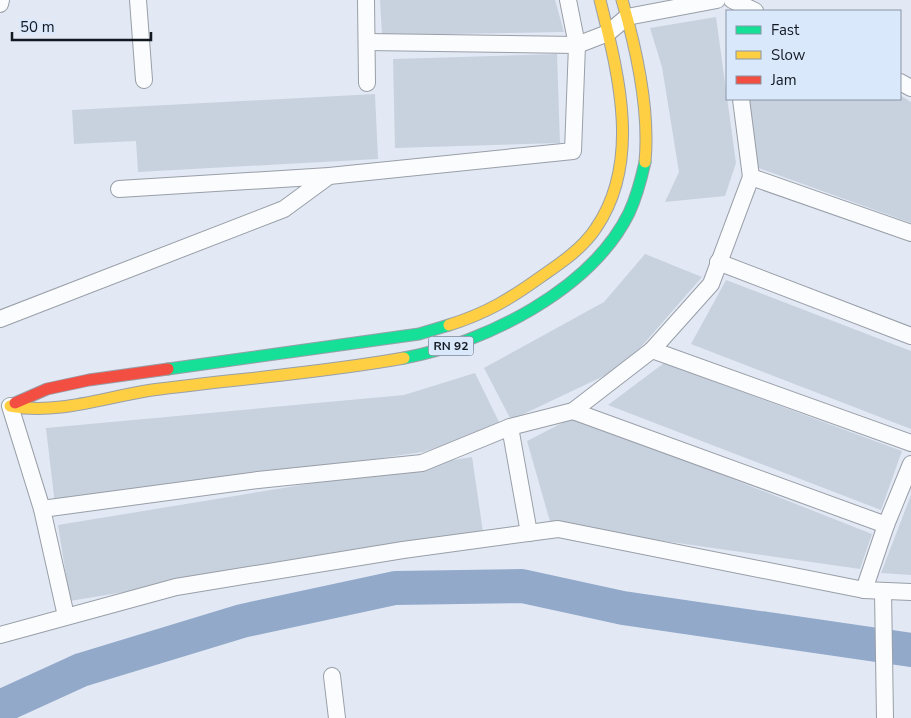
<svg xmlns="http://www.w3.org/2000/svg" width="911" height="718" viewBox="0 0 911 718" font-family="'Nunito Sans',sans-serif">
<rect width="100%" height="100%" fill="#e2e9f4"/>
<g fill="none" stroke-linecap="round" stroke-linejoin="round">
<polyline stroke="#92a9ca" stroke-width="34" points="0,707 81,670 242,621 395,588 522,586 623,608 911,650"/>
</g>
<g fill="#c8d1de">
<polygon points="380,0 555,0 564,32 382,35"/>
<polygon points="716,17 736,163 725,196 665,202 679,172 662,67 650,28"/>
<polygon points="557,54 560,143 395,148 393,59"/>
<polygon points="375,94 378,159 138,172 136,141 74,144 72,110"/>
<polygon points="900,95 911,102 911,223 756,167 748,99 900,99"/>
<polygon points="645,254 702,277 641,347 608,374 511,420 484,368 604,302"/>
<polygon points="726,280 911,351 911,429 691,344"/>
<polygon points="664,363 902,451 881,510 608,405"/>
<polygon points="475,373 501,426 423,452 55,505 46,428 404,395"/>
<polygon points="570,419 583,420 872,534 860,569 551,525 527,441"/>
<polygon points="472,457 483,532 70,601 58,525"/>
<polygon points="911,495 911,575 881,573"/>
</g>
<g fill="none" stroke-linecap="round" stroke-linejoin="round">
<g stroke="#999fa8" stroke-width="18">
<g id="street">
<polyline points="138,0 144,80"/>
<polyline points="366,0 367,83"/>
<polyline points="732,0 755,11"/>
<polyline points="0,4 1,0"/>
<polyline points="367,42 577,45 608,33 627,17 717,0"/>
<polyline points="900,82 911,88"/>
<polyline points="751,177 911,233"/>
<polyline points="119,189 329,176 573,151 577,45 568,0"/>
<polyline points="718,262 911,336"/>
<polyline points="0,319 284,209 329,176"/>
<polyline points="652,350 911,443"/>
<polyline points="10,406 42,509 66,616"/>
<polyline points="573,411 886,525"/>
<polyline points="510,427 529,533"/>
<polyline points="42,509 258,480 422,463 510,427 573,411 652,350 711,284 751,177 741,99"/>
<polyline points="864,590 886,525 911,464"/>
<polyline points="883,591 885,718"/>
<polyline points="0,635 176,587 403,550 558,529 864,590 911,592"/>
<polyline points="332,676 337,718"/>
</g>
</g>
<g stroke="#999fa8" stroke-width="13">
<g id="fast">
<path d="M404,358C485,343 591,290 629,213C637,196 641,180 645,162"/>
<polyline points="168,369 419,334 449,325"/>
</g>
</g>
<g stroke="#999fa8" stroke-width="13">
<g id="slow">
<path d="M622,0C637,51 650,109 645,162"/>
<path d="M449,325C487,313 510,299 542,276C561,263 583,248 596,228C642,161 618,73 600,0"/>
<path d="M10,406C58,415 105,397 152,390C236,379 321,373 404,358"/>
</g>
</g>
<g stroke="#999fa8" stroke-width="13">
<polyline id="jam" points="15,403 47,389 89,380 168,369"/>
</g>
<use href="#street" stroke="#fbfcfd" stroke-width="16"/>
<use href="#fast" stroke="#16e098" stroke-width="11"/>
<use href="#slow" stroke="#ffcf43" stroke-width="11"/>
<use href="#jam" stroke="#f24e42" stroke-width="11"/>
</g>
<g text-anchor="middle" stroke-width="5" stroke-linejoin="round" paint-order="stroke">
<rect fill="#dae8fc" stroke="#4f5763" stroke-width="1" x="428.5" y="336.5" width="45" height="19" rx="4"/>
<g font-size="12" font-weight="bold" fill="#131921">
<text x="451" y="350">RN 92</text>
</g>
</g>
<rect x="726" y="10" width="175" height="90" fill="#dae8fc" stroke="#8a95a4"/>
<rect x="736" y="26" width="25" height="8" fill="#16e098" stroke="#8a95a4"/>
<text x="771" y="35" font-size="15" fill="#131921">Fast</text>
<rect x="736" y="51" width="25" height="8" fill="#ffcf43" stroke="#8a95a4"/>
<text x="771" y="60" font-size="15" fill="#131921">Slow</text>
<rect x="736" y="76" width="25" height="8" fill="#f24e42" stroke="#8a95a4"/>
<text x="771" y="85" font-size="15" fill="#131921">Jam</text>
<path d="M12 32v8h139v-8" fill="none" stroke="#131921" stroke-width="2.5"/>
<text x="20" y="32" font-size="15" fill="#131921" stroke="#dae8fc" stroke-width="4" paint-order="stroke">50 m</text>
</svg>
